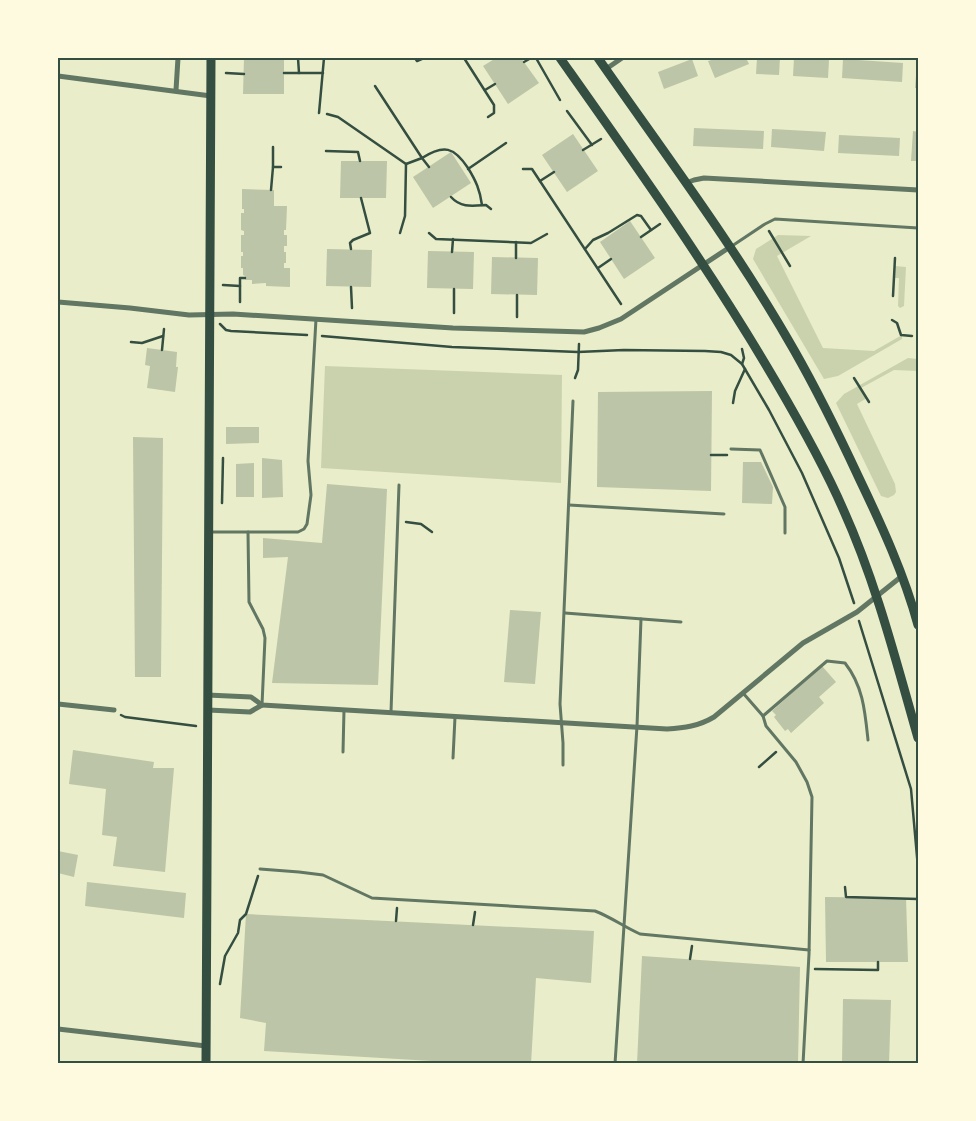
<svg xmlns="http://www.w3.org/2000/svg" width="976" height="1121" viewBox="0 0 976 1121" font-family="Spectral,serif">
<rect width="100%" height="100%" fill="#e9edc9"/>
<g fill="#cad2ad">
<polygon points="778,235 811,236 777,256 823,348 874,351 902,335 902,339 838,376 824,379 753,259 756,249"/>
<polygon points="895,266 906,267 904,306 900,308 898,306 899,278 893,278"/>
<polygon points="908,358 918,359 918,371 894,370 861,388 867,398 857,404 895,484 896,492 894,495 888,498 881,496 836,403 844,394"/>
<polygon points="325,366 562,375 561,483 321,468"/>
</g>
<g fill="#bcc5a7">
<polygon points="244,58 284,58 284,94 243,94"/>
<polygon points="496,58 521,58 539,83 508,104 483,66"/>
<polygon points="718,58 746,58 749,64 715,78 708,61"/>
<polygon points="757,58 780,58 779,75 756,74"/>
<polygon points="794,58 829,60 828,78 793,76"/>
<polygon points="692,59 698,76 664,89 658,72"/>
<polygon points="843,59 903,63 902,82 842,78"/>
<polygon points="917,63 918,63 918,88 915,88"/>
<polygon points="694,128 764,131 763,149 693,146"/>
<polygon points="772,129 826,132 824,151 771,147"/>
<polygon points="913,131 918,132 918,161 911,161"/>
<polygon points="573,134 598,171 567,192 542,155"/>
<polygon points="839,135 900,138 899,156 838,153"/>
<polygon points="451,152 471,183 433,208 413,177"/>
<polygon points="341,161 387,161 386,198 340,198"/>
<polygon points="242,189 274,190 274,206 287,206 286,230 284,230 284,235 287,235 287,246 284,246 284,252 286,252 286,263 284,263 284,268 290,268 290,287 266,286 266,283 252,284 252,280 245,280 245,276 243,275 243,268 241,268 241,256 243,256 243,252 241,252 241,235 244,235 244,231 241,230 241,213 244,213 244,209 242,209"/>
<polygon points="630,221 655,258 624,279 600,242"/>
<polygon points="327,249 372,250 371,287 326,286"/>
<polygon points="428,251 474,252 473,289 427,288"/>
<polygon points="492,257 538,258 537,295 491,294"/>
<polygon points="147,348 177,352 176,367 178,367 175,392 147,388 150,366 145,365"/>
<polygon points="712,391 711,491 597,487 598,392"/>
<polygon points="226,427 259,427 259,443 226,444"/>
<polygon points="133,437 163,438 161,677 135,677"/>
<polygon points="262,458 282,460 283,497 262,498"/>
<polygon points="743,462 761,462 773,487 772,504 742,503"/>
<polygon points="254,463 254,497 236,497 236,464"/>
<polygon points="327,484 387,489 378,685 272,683 288,557 263,558 263,538 322,543"/>
<polygon points="510,610 541,612 535,684 504,682"/>
<polygon points="822,666 836,682 819,697 824,703 791,733 788,729 785,731 774,717 776,715 772,711"/>
<polygon points="73,750 154,762 153,768 174,768 165,872 113,866 117,837 102,835 106,789 69,784"/>
<polygon points="58,851 78,855 74,877 58,873"/>
<polygon points="87,882 186,893 184,918 85,906"/>
<polygon points="825,897 906,898 908,962 826,962"/>
<polygon points="246,914 594,931 591,983 536,978 531,1064 482,1064 264,1051 266,1023 240,1018"/>
<polygon points="642,956 800,967 798,1064 637,1064"/>
<polygon points="843,999 891,1000 889,1064 842,1064"/>
</g>
<g fill="none" stroke-linecap="round" stroke-linejoin="round">
<g stroke="#344e41" stroke-width="2.5">
<polyline points="298,58 299,73 323,73"/>
<polyline points="415,58 417,61 424,58"/>
<polyline points="464,58 494,105 494,113 488,117"/>
<polyline points="536,58 560,100"/>
<polyline points="524,62 531,58"/>
<polyline points="226,73 244,74"/>
<polyline points="284,73 299,73"/>
<path d="M375,86L422,158C444,144 454,147 468,168C476,181 480,190 482,205"/>
<polyline points="485,90 495,84"/>
<polyline points="567,111 592,145"/>
<polyline points="319,113 324,58"/>
<polyline points="327,114 338,117 406,164 422,158 429,167"/>
<polyline points="583,150 601,139"/>
<polyline points="326,151 358,152 360,161"/>
<polyline points="273,167 273,147"/>
<polyline points="468,169 506,143"/>
<polyline points="523,169 532,169 621,304"/>
<polyline points="540,181 554,172"/>
<polyline points="271,190 273,167 281,167"/>
<path d="M451,197C461,208 472,206 486,205L491,209"/>
<polyline points="769,231 790,266"/>
<polyline points="400,233 405,216 406,164"/>
<polyline points="429,233 436,239 531,243 547,234"/>
<polyline points="641,237 660,224"/>
<polyline points="516,242 516,258"/>
<polyline points="351,249 350,243 353,240 370,233 361,198"/>
<polyline points="585,249 593,240 608,233 637,215 641,216 651,230"/>
<polyline points="452,252 453,239"/>
<polyline points="598,268 611,259"/>
<polyline points="223,285 240,286"/>
<polyline points="351,287 352,308"/>
<polyline points="517,295 517,317"/>
<polyline points="893,296 895,258"/>
<polyline points="240,302 240,278 245,278"/>
<polyline points="454,313 454,289"/>
<polyline points="892,320 897,323 901,335 912,336"/>
<polyline points="220,324 226,330 231,331 307,335"/>
<polyline points="322,336 452,347 578,352 624,350 705,351 721,352 731,355 742,364 769,410 802,473 839,558 854,603"/>
<polyline points="131,342 142,343 163,336"/>
<polyline points="742,349 744,358 742,364"/>
<polyline points="162,350 164,329"/>
<polyline points="575,378 578,370 579,344"/>
<polyline points="854,378 869,402"/>
<polyline points="733,403 735,391 745,369"/>
<polyline points="711,455 727,455"/>
<polyline points="222,503 223,458"/>
<polyline points="406,522 421,524 432,532"/>
<polyline points="859,621 911,789 918,868"/>
<polyline points="121,715 125,717 196,726"/>
<polyline points="759,767 776,752"/>
<polyline points="845,887 846,897 918,899"/>
<polyline points="396,921 397,908"/>
<polyline points="473,925 475,912"/>
<polyline points="690,959 692,946"/>
<polyline points="815,969 878,970 878,962"/>
<polyline points="220,984 225,956 238,933 240,920 246,914 258,876"/>
</g>
<g stroke="#617663" stroke-width="3">
<polyline points="732,246 765,224 775,219 918,228"/>
<polyline points="731,449 760,450 785,507 785,533"/>
<polyline points="569,505 724,514"/>
<polyline points="210,532 298,532 304,529 307,524 311,495 308,461 316,319"/>
<polyline points="248,532 249,602 263,629 265,638 262,705"/>
<polyline points="565,613 681,622"/>
<polyline points="743,693 763,716 766,726 796,762 807,782 812,797 809,954 803,1064"/>
<polyline points="391,712 399,485"/>
<path d="M763,716L827,661L845,663C863,686 865,711 868,740"/>
<polyline points="343,752 344,710"/>
<polyline points="453,758 455,717"/>
<polyline points="563,765 563,743 560,704 573,401"/>
<path d="M260,869L299,872L323,875L372,898L595,911C611,917 624,927 640,934L809,950"/>
<polyline points="615,1064 637,726 641,619"/>
</g>
<g stroke="#617663" stroke-width="5">
<polyline points="606,69 622,58"/>
<polyline points="58,76 211,96"/>
<polyline points="176,90 178,58"/>
<polyline points="686,183 694,180 704,178 918,190"/>
<polyline points="58,302 130,308 189,315 233,314 453,328 584,332 599,328 621,319 730,247"/>
<path d="M207,695L251,697L262,705L667,729C684,728 699,726 714,717L803,643L857,612L902,576"/>
<polyline points="58,704 114,710"/>
<polyline points="208,710 250,712 262,705"/>
<polyline points="58,1029 206,1046"/>
</g>
<g stroke="#344e41" stroke-width="9">
<path d="M560,58C635,164 710,269 776,382C800,423 824,465 843,509C876,582 896,661 918,738"/>
<path d="M598,58C665,154 736,248 794,350C818,392 839,435 859,478C882,526 904,574 918,625"/>
<polyline points="206,1064 211,58"/>
</g>
</g>
<rect width="976" height="1121" fill="none" stroke="#fefae0" stroke-width="118"/>
<rect x="59" y="59" width="858" height="1003" fill="none" stroke="#344e41" stroke-width="2"/>
</svg>
